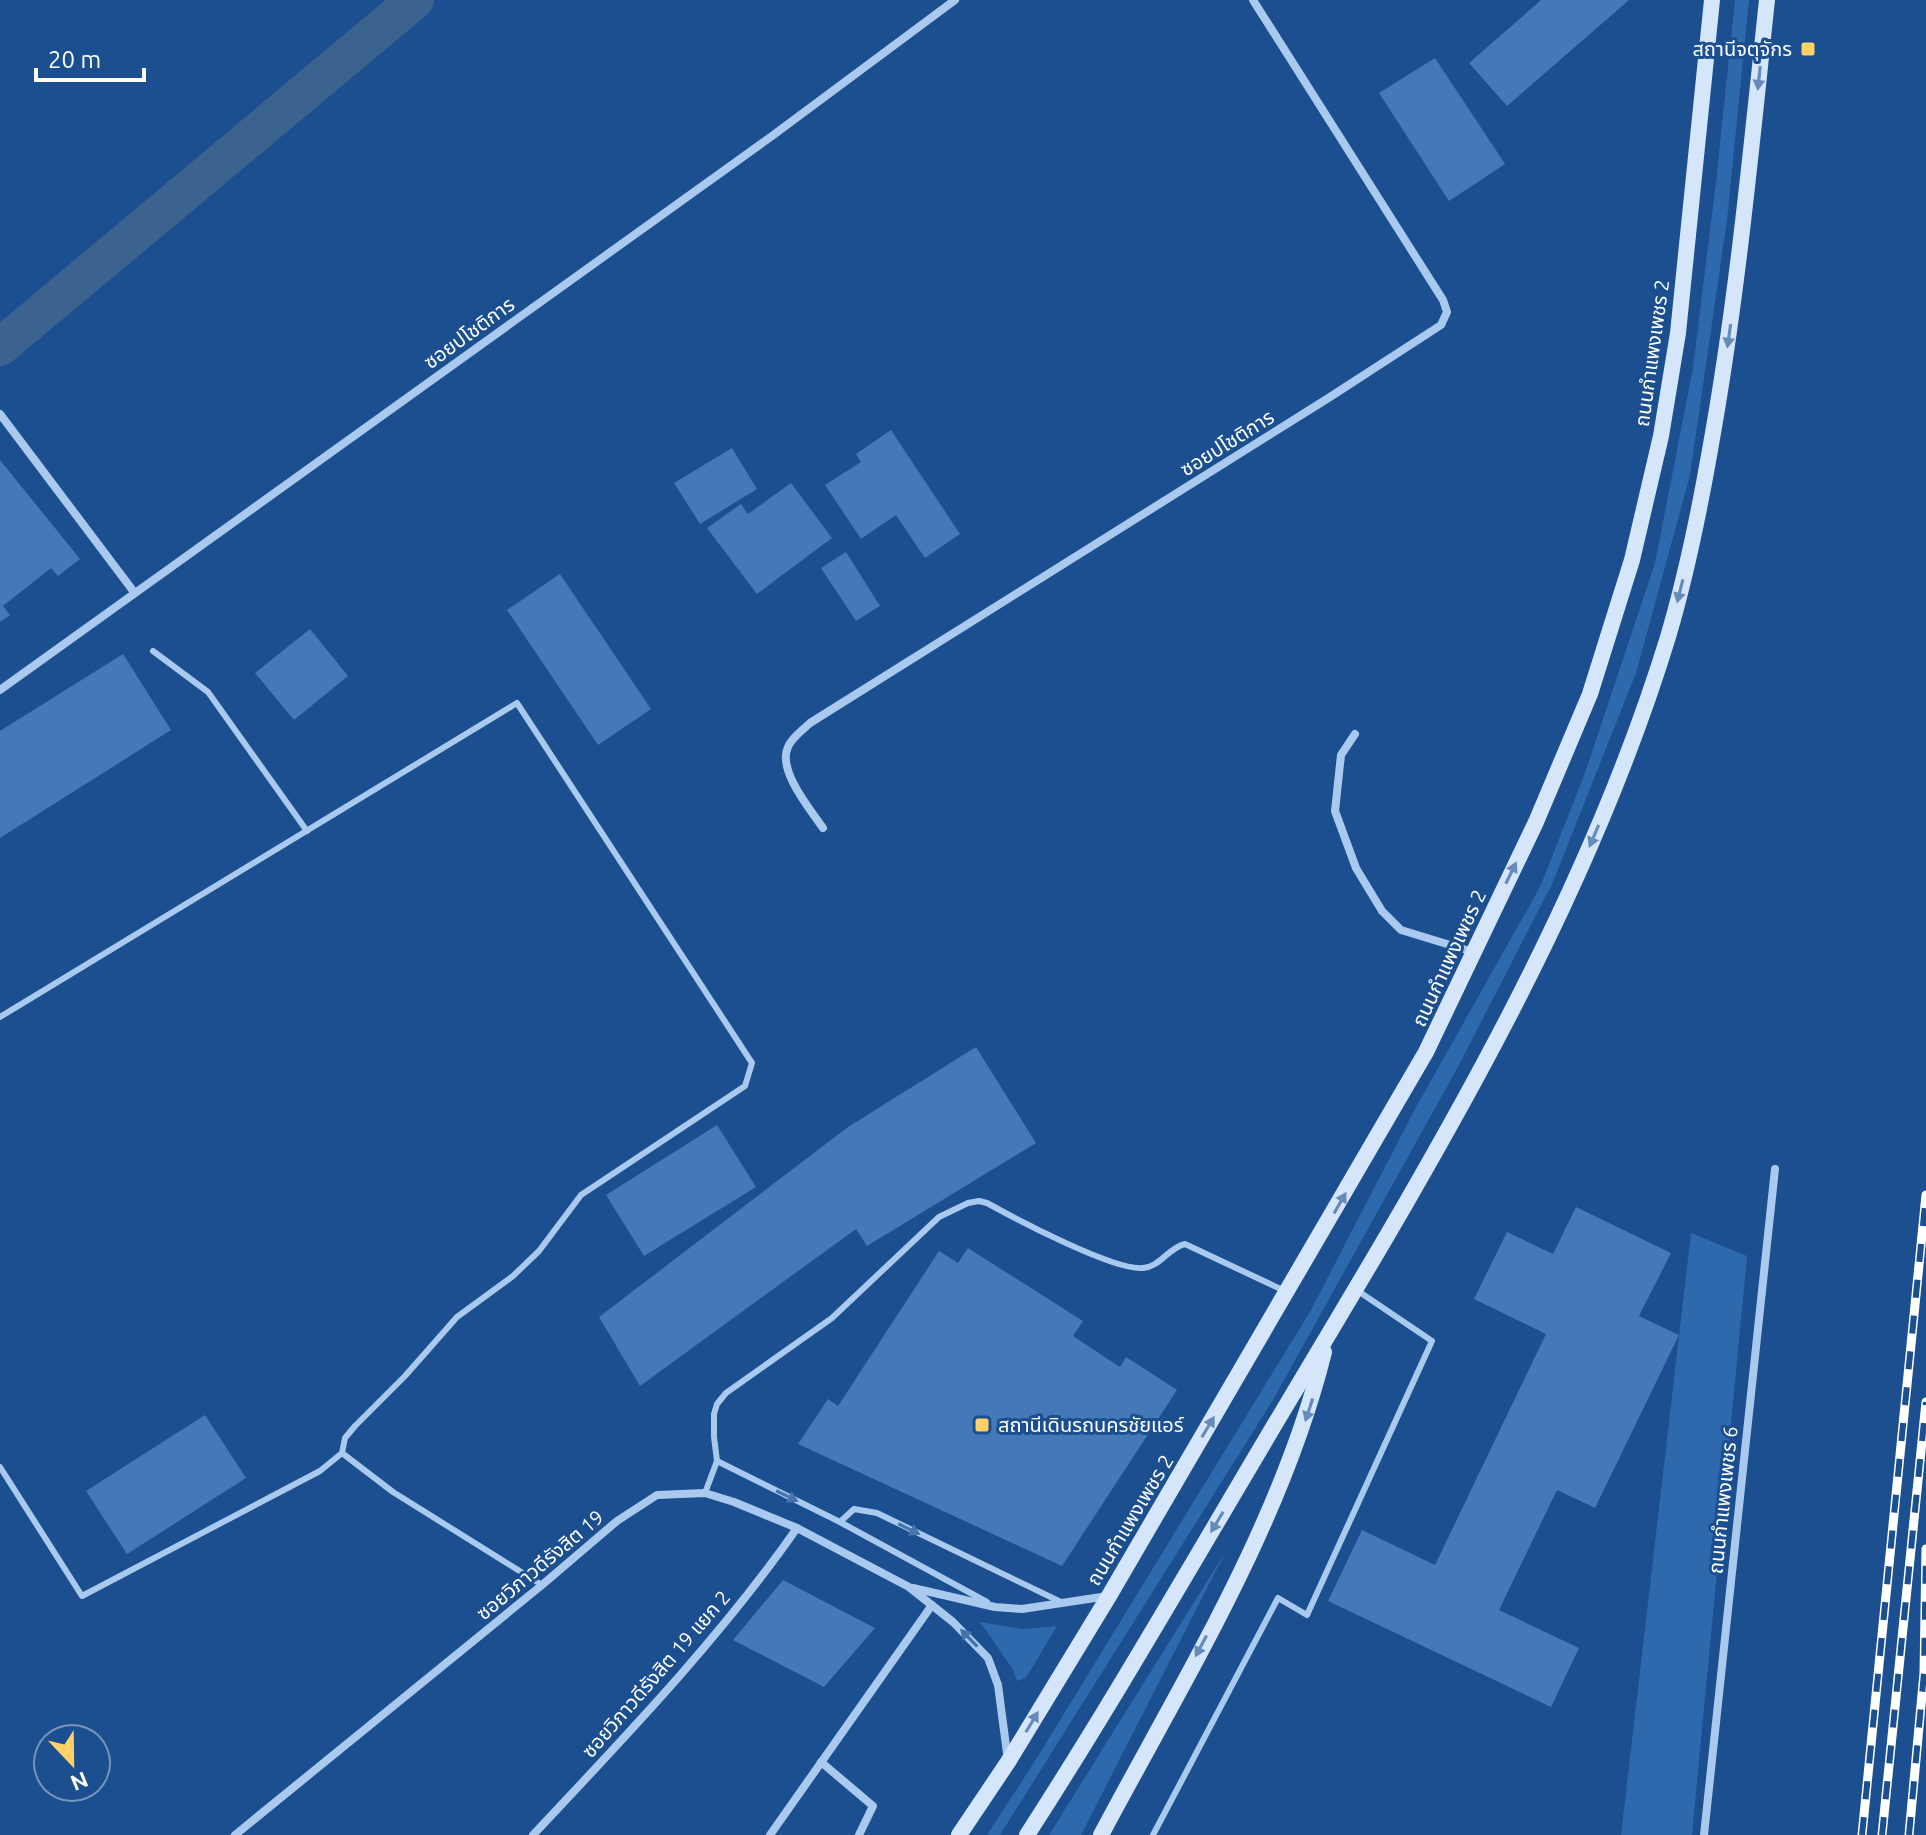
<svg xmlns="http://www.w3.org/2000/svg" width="1926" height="1835" viewBox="0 0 1926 1835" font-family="Ubuntu,'Noto Sans Thai',sans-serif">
<rect width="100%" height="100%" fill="#1b4f8f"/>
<g fill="#2e69ad">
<polygon points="1735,0 1749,0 1727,220 1690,475 1636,673 1553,882 1459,1065 1273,1400 1000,1835 987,1835 1035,1761 1311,1310 1415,1109 1540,887 1585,773 1655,563 1693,368 1716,182"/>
<polygon points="1691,1233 1747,1256 1692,1835 1621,1835"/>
<polygon points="1226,1551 1081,1835 1049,1835"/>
<polygon points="980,1622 1022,1629 1057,1626 1026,1678 1017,1681 1012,1668"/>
</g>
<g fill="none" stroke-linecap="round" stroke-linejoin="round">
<polyline stroke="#3c6290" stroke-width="38" points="0,347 415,0"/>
</g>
<g fill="#4478b7">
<polygon points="1541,0 1629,0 1507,106 1469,63"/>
<polygon points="1435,58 1505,164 1449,201 1379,93"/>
<polygon points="891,430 960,534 925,558 896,515 861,539 825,485 861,462 856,454"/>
<polygon points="732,448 757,489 700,524 674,483"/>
<polygon points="0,460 80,559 58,576 51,568 3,606 10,615 0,622"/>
<polygon points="791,483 832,538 757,594 707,528 741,504 748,514"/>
<polygon points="846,552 880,606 856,621 821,568"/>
<polygon points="560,574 651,709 598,745 507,610"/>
<polygon points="310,629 348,676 294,720 255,673"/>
<polygon points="123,654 171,730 0,838 0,731"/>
<polygon points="976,1047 1036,1143 867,1246 856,1229 640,1386 599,1317 848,1127"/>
<polygon points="717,1125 756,1187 644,1256 606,1195"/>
<polygon points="1576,1207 1671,1253 1639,1316 1679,1335 1595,1508 1557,1490 1499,1610 1579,1648 1551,1707 1328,1601 1362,1530 1435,1565 1546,1334 1474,1299 1507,1232 1553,1254"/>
<polygon points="968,1248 1083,1321 1073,1336 1120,1367 1126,1357 1177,1390 1062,1566 798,1444 828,1399 838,1406 939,1251 958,1263"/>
<polygon points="205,1415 246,1478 127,1554 86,1491"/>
<polygon points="783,1580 875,1628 824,1687 733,1640"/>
</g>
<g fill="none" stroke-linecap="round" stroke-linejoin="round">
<g stroke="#a9c9ee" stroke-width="6">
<polyline points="153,651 208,692 307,831"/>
<polyline points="0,1017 517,703 752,1063 745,1086 581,1195 539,1251 513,1276 457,1317 405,1376 355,1426 345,1438 342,1453 320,1471 82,1596 0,1467"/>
<polyline points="342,1453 393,1492 542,1585"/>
<polyline points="717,1461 840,1522 987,1602"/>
<path d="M705,1493L717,1461L714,1437V1414L717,1404L726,1393L832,1318L939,1217L968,1203L979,1201L987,1203C1016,1219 1114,1271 1143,1268C1160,1267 1168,1248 1185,1244L1285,1291"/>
<polyline points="840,1522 854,1509 877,1513 1063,1603"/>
<polyline points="1153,1835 1278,1598 1307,1615 1432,1341 1358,1291"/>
</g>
<g stroke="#a9c9ee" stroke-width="8">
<polyline points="0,414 134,592"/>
<polyline points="0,690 772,136 955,0"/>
<polyline points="1355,734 1341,755 1335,811 1356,868 1382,911 1401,930 1473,952"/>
<path d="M823,828C810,809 777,770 788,747C791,738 803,730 810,723L1330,397L1441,325L1447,312L1443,300L1253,0"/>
<polyline points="913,1588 995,1607 1022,1609 1108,1596"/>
<polyline points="821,1762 873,1806 859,1835"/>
<polyline points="235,1835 542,1585 617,1521 657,1495 705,1493 734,1502 797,1528 909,1587 953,1622 988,1658 998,1685 1008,1761"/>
<path d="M533,1835C624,1738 721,1637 797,1528"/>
<polyline points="770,1835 932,1605"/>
<polyline points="1704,1835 1775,1169"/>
</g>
<g stroke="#d6e6fa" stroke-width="16">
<polyline points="959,1835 1008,1762 1109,1596 1426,1052 1536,822 1590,694 1632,560 1661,436 1678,333 1712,0"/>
<path d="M1027,1835C1120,1691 1205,1541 1293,1394C1437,1153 1585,908 1668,637C1686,576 1699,513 1710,450C1737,301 1751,150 1767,0"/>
<path d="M1101,1835C1184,1679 1281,1524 1324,1352"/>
</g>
<g stroke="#fff" stroke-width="9">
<g id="rail">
<polyline points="1862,1835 1926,1195"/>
<polyline points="1882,1835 1926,1402"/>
<polyline points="1909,1835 1924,1673 1926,1549"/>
</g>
</g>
<use href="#rail" stroke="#1b4f8f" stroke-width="6" stroke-dasharray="18" stroke-linecap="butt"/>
</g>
<defs><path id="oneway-solid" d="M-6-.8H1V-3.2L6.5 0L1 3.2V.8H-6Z" transform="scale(2)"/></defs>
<g fill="#668bba">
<use href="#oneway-solid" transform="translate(1759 78) rotate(96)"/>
<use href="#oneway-solid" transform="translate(1729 336) rotate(98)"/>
<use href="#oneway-solid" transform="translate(1680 591) rotate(104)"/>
<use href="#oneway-solid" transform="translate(1594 836) rotate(113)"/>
<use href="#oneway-solid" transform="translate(1511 873) rotate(-64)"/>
<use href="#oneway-solid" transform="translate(1340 1203) rotate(-60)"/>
<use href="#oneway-solid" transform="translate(1309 1410) rotate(108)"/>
<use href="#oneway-solid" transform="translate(1208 1427) rotate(-59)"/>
<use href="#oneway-solid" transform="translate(1217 1522) rotate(121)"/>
<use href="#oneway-solid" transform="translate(1201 1646) rotate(118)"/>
<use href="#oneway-solid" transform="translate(1032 1722) rotate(-59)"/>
</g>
<g fill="#4674ac">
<use href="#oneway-solid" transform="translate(787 1496) rotate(26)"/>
<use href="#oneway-solid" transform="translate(909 1529) rotate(26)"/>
<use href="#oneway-solid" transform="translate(969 1638) rotate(-134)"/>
</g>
<g fill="#ffd166" stroke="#1b4f8f" stroke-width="3">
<rect x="1800" y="41" width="16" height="16" rx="4"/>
<rect x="974" y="1417" width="16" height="16" rx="4"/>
</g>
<g text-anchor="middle" stroke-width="6" stroke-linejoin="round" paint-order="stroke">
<g font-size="20" fill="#fff" stroke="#1b4f8f" text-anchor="end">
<text x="1792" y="56">สถานีจตุจักร</text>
<text x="998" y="1432" text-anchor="start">สถานีเดินรถนครชัยแอร์</text>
</g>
<g font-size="20" fill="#fff" stroke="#1b4f8f">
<text transform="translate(469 333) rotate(-36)" y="7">ซอยปโชติการ</text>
<text transform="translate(1652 353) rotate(-82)" y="7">ถนนกำแพงเพชร 2</text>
<text transform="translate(1227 443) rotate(-32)" y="7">ซอยปโชติการ</text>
<text transform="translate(1449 958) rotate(-65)" y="7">ถนนกำแพงเพชร 2</text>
<text transform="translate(1723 1500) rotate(-84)" y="7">ถนนกำแพงเพชร 6</text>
<text transform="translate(1130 1520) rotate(-59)" y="7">ถนนกำแพงเพชร 2</text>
<text transform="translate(540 1565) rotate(-40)" y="7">ซอยวิภาวดีรังสิต 19</text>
<text transform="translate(656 1674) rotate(-49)" y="7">ซอยวิภาวดีรังสิต 19 แยก 2</text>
</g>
</g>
<g transform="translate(72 1763) rotate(158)"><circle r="38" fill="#1b4f8f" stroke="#7695bc" stroke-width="2"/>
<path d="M0-6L14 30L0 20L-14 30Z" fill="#ffd166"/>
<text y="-12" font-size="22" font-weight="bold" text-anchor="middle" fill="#ffffff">N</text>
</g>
<path d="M36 68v12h108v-12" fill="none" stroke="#ffffff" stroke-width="4"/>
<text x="48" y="68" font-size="24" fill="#ffffff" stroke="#1b4f8f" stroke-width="6" paint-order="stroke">20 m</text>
</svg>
